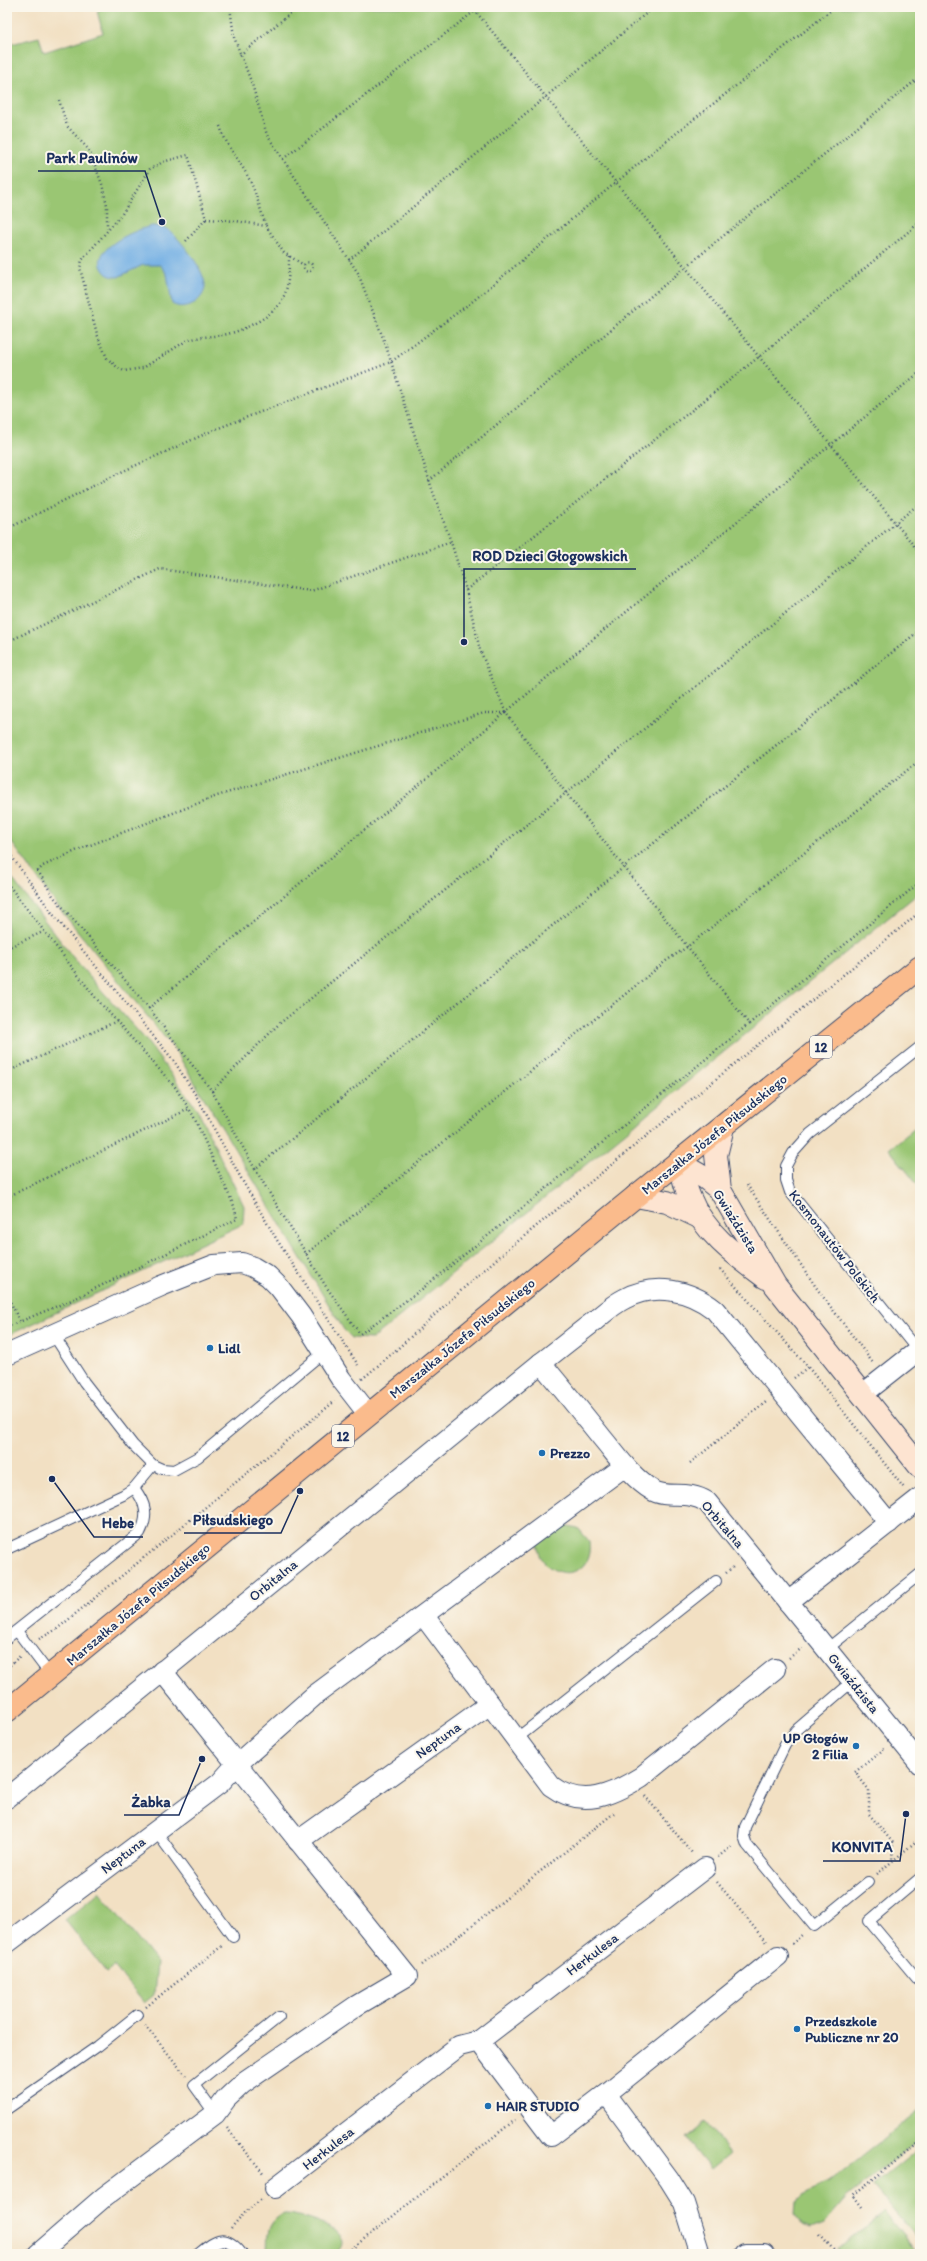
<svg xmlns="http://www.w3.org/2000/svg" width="927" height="2261" viewBox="0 0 927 2261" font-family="Itim,sans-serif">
<rect width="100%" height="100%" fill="#fbf7ec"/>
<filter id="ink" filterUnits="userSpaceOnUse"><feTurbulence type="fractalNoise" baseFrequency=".025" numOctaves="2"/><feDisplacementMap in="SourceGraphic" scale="8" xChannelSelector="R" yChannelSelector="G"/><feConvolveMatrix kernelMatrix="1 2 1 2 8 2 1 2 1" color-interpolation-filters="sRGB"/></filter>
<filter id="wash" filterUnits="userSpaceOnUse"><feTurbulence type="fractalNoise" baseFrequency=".012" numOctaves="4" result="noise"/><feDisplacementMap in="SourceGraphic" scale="16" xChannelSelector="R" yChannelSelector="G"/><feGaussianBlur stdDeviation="0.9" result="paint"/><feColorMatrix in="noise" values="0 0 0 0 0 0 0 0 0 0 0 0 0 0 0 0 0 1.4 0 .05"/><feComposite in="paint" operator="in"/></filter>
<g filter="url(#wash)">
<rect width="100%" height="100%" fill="#f2e0c3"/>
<g fill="#9ac673" stroke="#5a7a68">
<polygon points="107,7 920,7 920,892 372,1339 352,1338 344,1330 175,1050 62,912 7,836 7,45 39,37 44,52 103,33 97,11"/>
<polygon points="7,872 79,965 145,1039 197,1109 244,1206 243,1224 7,1336"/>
<polygon points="920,1124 920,1188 889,1149"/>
<path d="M559,1524L578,1528L589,1541C595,1588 531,1580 538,1535Z"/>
<polygon points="99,1892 157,1963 154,1995 144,2003 114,1966 106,1972 65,1920"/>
<polygon points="920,2110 920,2139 847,2197 824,2224 811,2229 804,2226 795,2215 796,2201 802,2195 829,2182"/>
<polygon points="705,2122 730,2153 711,2169 686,2138"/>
<polygon points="916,2151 920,2156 920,2243 873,2186"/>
<polygon points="884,2212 918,2254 840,2254 837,2250"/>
<path d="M283,2214C298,2213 363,2231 335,2254H267C268,2236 265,2224 283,2214Z"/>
</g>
<path fill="#72afe4" stroke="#466fa1" d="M152,226C157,226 162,227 167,229C180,238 203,268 205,284C206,300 186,312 172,304L167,274L160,265H143L118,277C110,277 106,275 102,268C91,248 137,229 152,226Z"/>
</g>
<g filter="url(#ink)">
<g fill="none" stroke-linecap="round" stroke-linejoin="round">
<g stroke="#3b4a6d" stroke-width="12">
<g id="lane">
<polyline points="53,1334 84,1382 133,1445 153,1465 162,1469 174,1470 198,1457 324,1352"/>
<polyline points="918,1351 790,1192 786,1180 786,1166 793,1153 810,1134 920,1047"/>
<polyline points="7,1549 123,1495 134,1488 153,1465"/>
<polyline points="17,1631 51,1676"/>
<path d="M7,1638L140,1533C149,1516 146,1503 134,1488"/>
<polyline points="827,1649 920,1574"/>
<polyline points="853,1681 796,1730 785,1745 745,1827 744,1836 747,1845 814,1926 868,1882"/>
<polyline points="516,1739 716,1581"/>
<polyline points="155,1830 233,1937"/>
<polyline points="920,1878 869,1921 920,1982"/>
<polyline points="7,2109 98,2046 137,2015"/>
<polyline points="215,2114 194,2085 279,2017"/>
<path d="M198,2254C216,2240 225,2232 242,2254"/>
</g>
</g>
<g stroke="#3b4a6d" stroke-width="22">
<g id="street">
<polyline points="7,1355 161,1286 214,1265 242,1263 253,1267 268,1276 279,1287 301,1316 341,1379 369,1415"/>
<path d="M541,1363C562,1388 583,1414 603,1439C618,1457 632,1478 652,1490C668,1500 687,1489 707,1502L920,1764"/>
<polyline points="863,1394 920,1349"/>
<polyline points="788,1602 920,1498"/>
<path d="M424,1616L551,1786C582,1809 612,1795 641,1777L775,1669"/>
<path d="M7,1798L541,1363C558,1350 575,1336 592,1323C602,1315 612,1305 624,1299C654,1282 690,1290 715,1310L889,1523"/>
<polyline points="298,1841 490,1704"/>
<polyline points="7,1943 220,1783 236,1765 315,1695 625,1466"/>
<polyline points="606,2094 778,1956"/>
<polyline points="275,2188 459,2046 479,2041"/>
<polyline points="38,2254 104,2197 215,2114 226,2099 242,2084 356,2006 407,1976 162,1671"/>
<polyline points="700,2254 684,2203 669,2179 606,2094 551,2136 479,2041 705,1868"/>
<polyline points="745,2254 764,2254"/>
</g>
</g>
<g stroke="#3b4a6d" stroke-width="24">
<g id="secondary">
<polyline points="679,1163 705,1178 720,1190 775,1285 920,1467"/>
<path d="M679,1163C683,1175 685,1187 690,1198C703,1232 738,1257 766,1278"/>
<polyline points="720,1190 716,1155 723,1127"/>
<polyline points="636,1196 667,1202 701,1218"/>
</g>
</g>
<g stroke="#3b4a6d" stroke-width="24">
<polyline id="primary" points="7,1711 636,1196 920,967"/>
</g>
<g stroke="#3b4a6d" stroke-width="2.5" stroke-dasharray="1 3" stroke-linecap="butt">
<polyline points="472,7 920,553"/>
<polyline points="240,55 298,7"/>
<polyline points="59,100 67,126 89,150 102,184 107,205 107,230"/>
<path d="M220,126C227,148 237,156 247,175C256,191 260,209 266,226"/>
<polyline points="283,159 480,7"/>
<polyline points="186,241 206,219"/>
<path d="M289,256C289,289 287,306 257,322C246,328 235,333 222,335C210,337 199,336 186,341L143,368L124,371L118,368L107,358L97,334L80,268L82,260L122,214L150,169L163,162L188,155L206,219L236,221L266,226L284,253L304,265"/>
<polyline points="349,260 654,7"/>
<circle cx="308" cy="267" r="4.5"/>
<polyline points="429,481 734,227 920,77"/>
<polyline points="7,529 119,473 216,429 391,362 473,301 654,151 835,7"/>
<polyline points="466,590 760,356 920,222"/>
<polyline points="7,642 160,569 311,591 451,542"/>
<polyline points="506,713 484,713 217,796 80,849 43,866 38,871 53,896 149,1008 460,751 570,658 920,372"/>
<polyline points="7,850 52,913 174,1061 198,1099 242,1180 277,1240 358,1365"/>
<polyline points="7,883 95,997 175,1087 193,1115 234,1206 237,1219 74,1299 7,1327"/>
<polyline points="7,948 45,931"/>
<polyline points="149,1008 212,1091 279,1024 566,793 506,713 480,650 466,590 451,542 432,489 385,343 358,273 267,135 252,84 234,37 230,7"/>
<polyline points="749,1024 920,882"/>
<polyline points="7,1072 117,1021"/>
<polyline points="212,1091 255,1169 624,867 566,793 920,503"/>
<polyline points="255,1169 325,1285 360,1334 422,1289 749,1024 624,867 920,630"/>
<polyline points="747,1185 818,1290 873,1363"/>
<polyline points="7,1197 189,1109"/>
<polyline points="306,1254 666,961 687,947 920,760"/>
<polyline points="720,1269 808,1367 904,1488"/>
<polyline points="7,1295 20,1322"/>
<polyline points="794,1378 808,1367"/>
<path d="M362,1379C410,1340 453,1296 500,1256L920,912"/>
<polyline points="690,1463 766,1402"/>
<polyline points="726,1573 734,1566"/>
<polyline points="39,1639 57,1629 335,1401"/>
<polyline points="789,1658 802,1648"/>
<polyline points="7,1668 20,1656"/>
<polyline points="884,1749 855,1772 869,1790 869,1814 893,1843 892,1861"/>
<polyline points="645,1796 693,1854"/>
<polyline points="718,1857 733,1845"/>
<polyline points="877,1874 920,1838"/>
<polyline points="717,1882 766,1942"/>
<polyline points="792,1944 803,1934"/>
<polyline points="422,1965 614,1813"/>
<polyline points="146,2007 223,1945"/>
<polyline points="145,2025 186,2076"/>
<polyline points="227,2128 264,2174"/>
<polyline points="862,2207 853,2195 920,2142"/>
<polyline points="231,2228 244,2213 262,2199"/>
<polyline points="820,2234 837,2254"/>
<polyline points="345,2254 515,2120"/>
</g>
<use href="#lane" stroke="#fff" stroke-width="10"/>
<use href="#street" stroke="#fff" stroke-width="20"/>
<use href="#secondary" stroke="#fde4d1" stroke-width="22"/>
<use href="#primary" stroke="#fabb8c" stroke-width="22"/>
</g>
</g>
<g fill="#1f6fb2" stroke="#fbf7ec" stroke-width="1.5">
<circle cx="210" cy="1348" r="4"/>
<circle cx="542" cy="1453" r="4"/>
<circle cx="856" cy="1746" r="4"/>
<circle cx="797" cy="2029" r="4"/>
<circle cx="488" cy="2106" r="4"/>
</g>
<g text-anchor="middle" stroke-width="4" stroke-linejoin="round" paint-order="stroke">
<g fill="#fbf7ec" stroke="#5e6b89" stroke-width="1">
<rect x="810" y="1036" width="22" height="22" rx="3"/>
<rect x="332" y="1425" width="22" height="22" rx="3"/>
</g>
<g font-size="13" font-weight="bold" fill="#1b2f5e">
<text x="821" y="1052">12</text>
<text x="343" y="1441">12</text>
</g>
<g font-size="14" fill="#1b2f5e" stroke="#fbf7ec">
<text transform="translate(714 1134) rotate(-39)" y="5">Marszałka Józefa Piłsudskiego</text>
<text transform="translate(736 1221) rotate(58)" y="5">Gwiaździsta</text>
<text transform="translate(835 1246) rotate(52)" y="5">Kosmonautów Polskich</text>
<text transform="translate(462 1338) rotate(-39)" y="5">Marszałka Józefa Piłsudskiego</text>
<text transform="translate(723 1524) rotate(49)" y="5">Orbitalna</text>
<text transform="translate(273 1580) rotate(-39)" y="5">Orbitalna</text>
<text transform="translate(138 1604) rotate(-40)" y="5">Marszałka Józefa Piłsudskiego</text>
<text transform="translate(854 1683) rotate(51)" y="5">Gwiaździsta</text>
<text transform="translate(438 1740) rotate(-36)" y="5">Neptuna</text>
<text transform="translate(123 1855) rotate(-37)" y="5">Neptuna</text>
<text transform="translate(592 1954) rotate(-37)" y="5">Herkulesa</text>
<text transform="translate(328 2148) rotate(-38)" y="5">Herkulesa</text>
</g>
<g font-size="14" font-weight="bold" fill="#1b2f5e" stroke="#fbf7ec" text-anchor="start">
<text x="218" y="1353">Lidl</text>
<text x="550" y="1458">Prezzo</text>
<text x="848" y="1743" text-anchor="end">UP Głogów<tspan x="848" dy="16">2 Filia</tspan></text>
<text x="805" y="2026">Przedszkole<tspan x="805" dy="16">Publiczne nr 20</tspan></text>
<text x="496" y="2111">HAIR STUDIO</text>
</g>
</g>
<path fill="none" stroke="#1b2f5e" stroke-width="1.5" d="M162 222L145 171H38M464 642L464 569H636M300 1491L281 1533H184M52 1479L94 1537H143M202 1759L179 1815H124M906 1814L900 1861H823"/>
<g fill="#1b2f5e" stroke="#fbf7ec" stroke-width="1.5">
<circle cx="162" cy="222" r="4"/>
<circle cx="464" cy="642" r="4"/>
<circle cx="300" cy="1491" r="4"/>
<circle cx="52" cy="1479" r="4"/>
<circle cx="202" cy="1759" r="4"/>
<circle cx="906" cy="1814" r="4"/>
</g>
<g font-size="15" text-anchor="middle" font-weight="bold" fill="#1b2f5e" stroke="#fbf7ec" stroke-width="4" stroke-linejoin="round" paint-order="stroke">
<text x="92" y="163">Park Paulinów</text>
<text x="550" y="561">ROD Dzieci Głogowskich</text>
<text x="233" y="1525">Piłsudskiego</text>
<text x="118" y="1528">Hebe</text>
<text x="151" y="1807">Żabka</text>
<text x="862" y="1852">KONVITA</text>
</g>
<rect width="927" height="2261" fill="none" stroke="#fbf7ec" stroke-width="24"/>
</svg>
